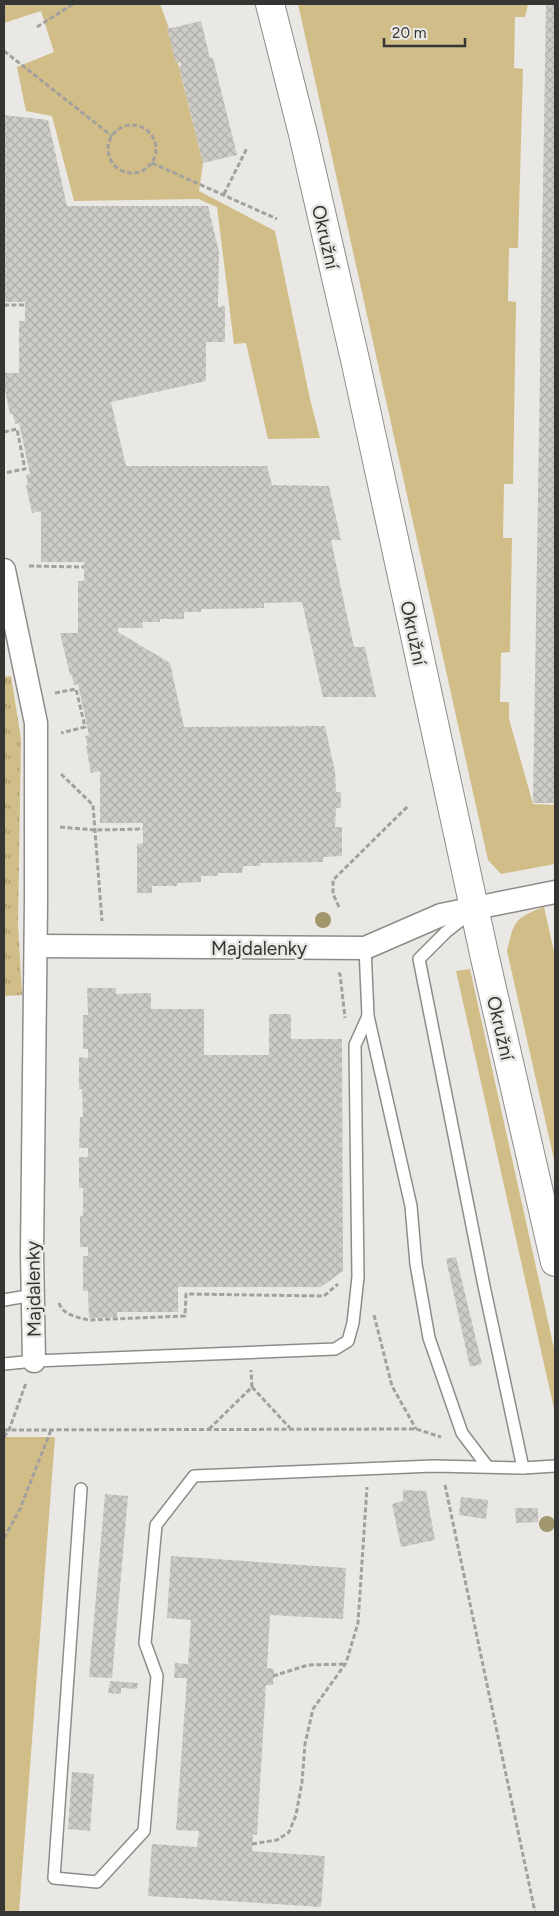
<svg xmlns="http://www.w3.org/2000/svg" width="559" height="1916" viewBox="0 0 559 1916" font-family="Figtree,sans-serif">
<defs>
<pattern id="park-tufts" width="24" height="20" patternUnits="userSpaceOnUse" patternTransform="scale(1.25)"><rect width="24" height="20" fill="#d1bd87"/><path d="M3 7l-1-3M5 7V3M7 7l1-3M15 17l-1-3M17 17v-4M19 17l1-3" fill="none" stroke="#aa9a6f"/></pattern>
<pattern id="building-cross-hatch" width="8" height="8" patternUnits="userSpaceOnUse" patternTransform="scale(1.25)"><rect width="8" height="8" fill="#cccbc6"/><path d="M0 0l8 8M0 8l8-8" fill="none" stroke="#b0afab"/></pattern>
</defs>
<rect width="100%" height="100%" fill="#eae8e4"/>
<g fill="#d1bd87">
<polygon points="4,4 160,4 170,31 203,163 199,191 275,231 310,399 320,438 268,439 246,343 234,344 217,207 198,199 74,201 52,116 26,111 17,67 54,52 41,11 4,23"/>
<polygon points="298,4 528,4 525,17 515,17 514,68 523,69 518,248 509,248 508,301 516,302 513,484 504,484 503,538 512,538 510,652 501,653 500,702 509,702 509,719 533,804 555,805 555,864 501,874 488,860"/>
<path d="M544,907L555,956V1164L507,951C514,920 515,918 544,907Z"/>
<polygon points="470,969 555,1353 555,1413 456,971"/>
<polygon points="4,1437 55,1437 19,1912 4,1912"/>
</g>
<polygon fill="url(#park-tufts)" points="11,676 21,739 18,924 22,995 4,996 5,1271 4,1271 4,677"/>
<g fill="url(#building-cross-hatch)">
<polygon points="546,4 555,4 555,803 533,803"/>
<polygon points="201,21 210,58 213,58 237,155 203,163 179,66 181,66 180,62 176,63 167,29"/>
<polygon points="4,115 48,120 67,206 208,206 219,252 218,307 225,306 225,342 206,342 206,381 111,402 126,466 267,466 272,485 329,486 341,540 331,540 344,602 354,647 365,647 376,697 323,697 302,602 264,603 264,608 201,609 201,612 184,612 184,619 160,619 160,622 142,622 143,628 118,628 118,632 170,663 184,727 325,726 335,772 336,792 341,792 341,808 336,808 335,827 342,827 342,856 323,857 323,862 260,863 260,866 243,866 242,873 218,873 218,876 201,876 201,882 177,883 177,886 152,886 152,893 137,893 137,844 143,843 143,823 100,823 100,771 91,773 86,746 88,746 85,736 89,735 78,684 74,685 72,675 70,675 60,633 78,633 78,581 84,581 84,562 41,562 41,511 32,513 26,485 28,485 26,475 30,474 19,423 15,424 13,414 10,414 4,385 4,373 19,373 19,321 25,321 25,302 4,302"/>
<polygon points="87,988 116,988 116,994 151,993 151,1009 204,1009 204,1055 269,1055 269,1014 291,1014 291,1039 342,1039 343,1271 321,1287 178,1287 178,1312 117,1312 117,1317 89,1318 88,1291 83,1291 83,1256 88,1256 88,1247 80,1247 80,1216 83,1216 83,1188 79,1188 79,1157 88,1157 88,1148 79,1148 80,1117 83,1117 82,1089 79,1089 79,1057 88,1058 88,1049 83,1049 83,1015 88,1015"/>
<polygon points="456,1257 482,1364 470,1367 446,1259"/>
<polygon points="403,1490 426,1491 435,1540 401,1547 392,1504 403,1501"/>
<polygon points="105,1494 128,1496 112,1678 89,1677"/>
<polygon points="461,1497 488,1500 486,1519 459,1515"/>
<polygon points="515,1508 538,1508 538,1522 516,1523"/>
<polygon points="171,1556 346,1568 343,1619 270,1615 267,1668 274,1669 273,1685 266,1685 257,1835 253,1834 252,1851 325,1856 321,1907 148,1896 152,1844 197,1847 199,1831 176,1830 187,1678 174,1678 175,1663 188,1664 191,1620 167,1618"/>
<polygon points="110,1681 138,1683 137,1689 121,1688 121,1694 108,1693"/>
<polygon points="72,1772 94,1774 90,1831 68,1829"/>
</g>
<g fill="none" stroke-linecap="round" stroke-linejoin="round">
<g stroke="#8e8c88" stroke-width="14">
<g id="service">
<polyline points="469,914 446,932 419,959 484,1286 523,1468"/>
<polyline points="365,948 368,1016 411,1206 416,1264 429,1338 462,1433 487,1466"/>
<polyline points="4,1300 33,1295"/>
<polyline points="4,1364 34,1361 335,1349 348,1341 353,1323 358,1277 355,1045 368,1016"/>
<polyline points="81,1489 54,1878 97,1882 144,1831 157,1676 145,1643 156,1525 194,1476 433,1466 523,1468 555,1466"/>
</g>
</g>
<g stroke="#8e8c88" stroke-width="25">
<g id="minor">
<polyline points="4,570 36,723 36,901 32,1254 34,1361"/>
<polyline points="36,946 365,948 441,915 555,892"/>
</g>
</g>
<g stroke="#8e8c88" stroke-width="30">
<polyline id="tertiary" points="270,4 303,134 356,364 485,958 555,1262"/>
</g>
<g stroke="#a2a19e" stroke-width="3" stroke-dasharray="5 2.5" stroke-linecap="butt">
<polyline points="37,27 73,4"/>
<polyline points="4,51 112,136"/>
<circle cx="132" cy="149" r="24"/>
<polyline points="152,163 277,219"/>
<polyline points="224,194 247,148"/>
<polyline points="4,305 25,305"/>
<polyline points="4,432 17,429 25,469 4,473"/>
<polyline points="29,566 84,567"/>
<polyline points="55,693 76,689 85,727 61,733"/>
<polyline points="61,774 93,805 102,921"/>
<polyline points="60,827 95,830 143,829"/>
<polyline points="339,907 333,894 333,880 408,806"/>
<polyline points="338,973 340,974 345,1018"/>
<path d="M59,1303C63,1315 77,1317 88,1320L185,1316L186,1294L324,1296L338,1284"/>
<polyline points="374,1315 392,1386 416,1429"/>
<polyline points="252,1387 290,1428"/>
<polyline points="209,1429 252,1387 251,1370"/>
<polyline points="4,1430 416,1429 441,1437"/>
<polyline points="4,1437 9,1430 26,1383"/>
<polyline points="445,1485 535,1912"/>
<polyline points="4,1538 20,1509 51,1430"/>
<polyline points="273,1676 308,1665 346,1664"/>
<polyline points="252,1844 277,1840 289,1832 296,1815 302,1782 305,1744 313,1709 346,1663 358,1623 367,1487"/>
</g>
<use href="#service" stroke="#fff" stroke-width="11"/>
<use href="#minor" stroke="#fff" stroke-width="22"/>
<use href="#tertiary" stroke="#fff" stroke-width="28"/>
</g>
<g fill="#a2966c">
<circle cx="323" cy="920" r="8"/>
<circle cx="547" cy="1524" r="8"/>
</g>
<g text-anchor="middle" stroke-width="5" stroke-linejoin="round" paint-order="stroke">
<g font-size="19" fill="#353533" stroke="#eae8e4">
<text transform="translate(326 237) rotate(77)" y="7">Okružní</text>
<text transform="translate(414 633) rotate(78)" y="7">Okružní</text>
<text x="259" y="955">Majdalenky</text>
<text transform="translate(501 1028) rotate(77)" y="7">Okružní</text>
<text transform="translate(33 1289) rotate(-91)" y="7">Majdalenky</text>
</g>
</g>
<rect width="559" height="1916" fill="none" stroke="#353533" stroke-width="10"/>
<path d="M384 38v8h81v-8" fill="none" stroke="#353533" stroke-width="2.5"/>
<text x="392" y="38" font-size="15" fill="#353533" stroke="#eae8e4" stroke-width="4" paint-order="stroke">20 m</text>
</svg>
